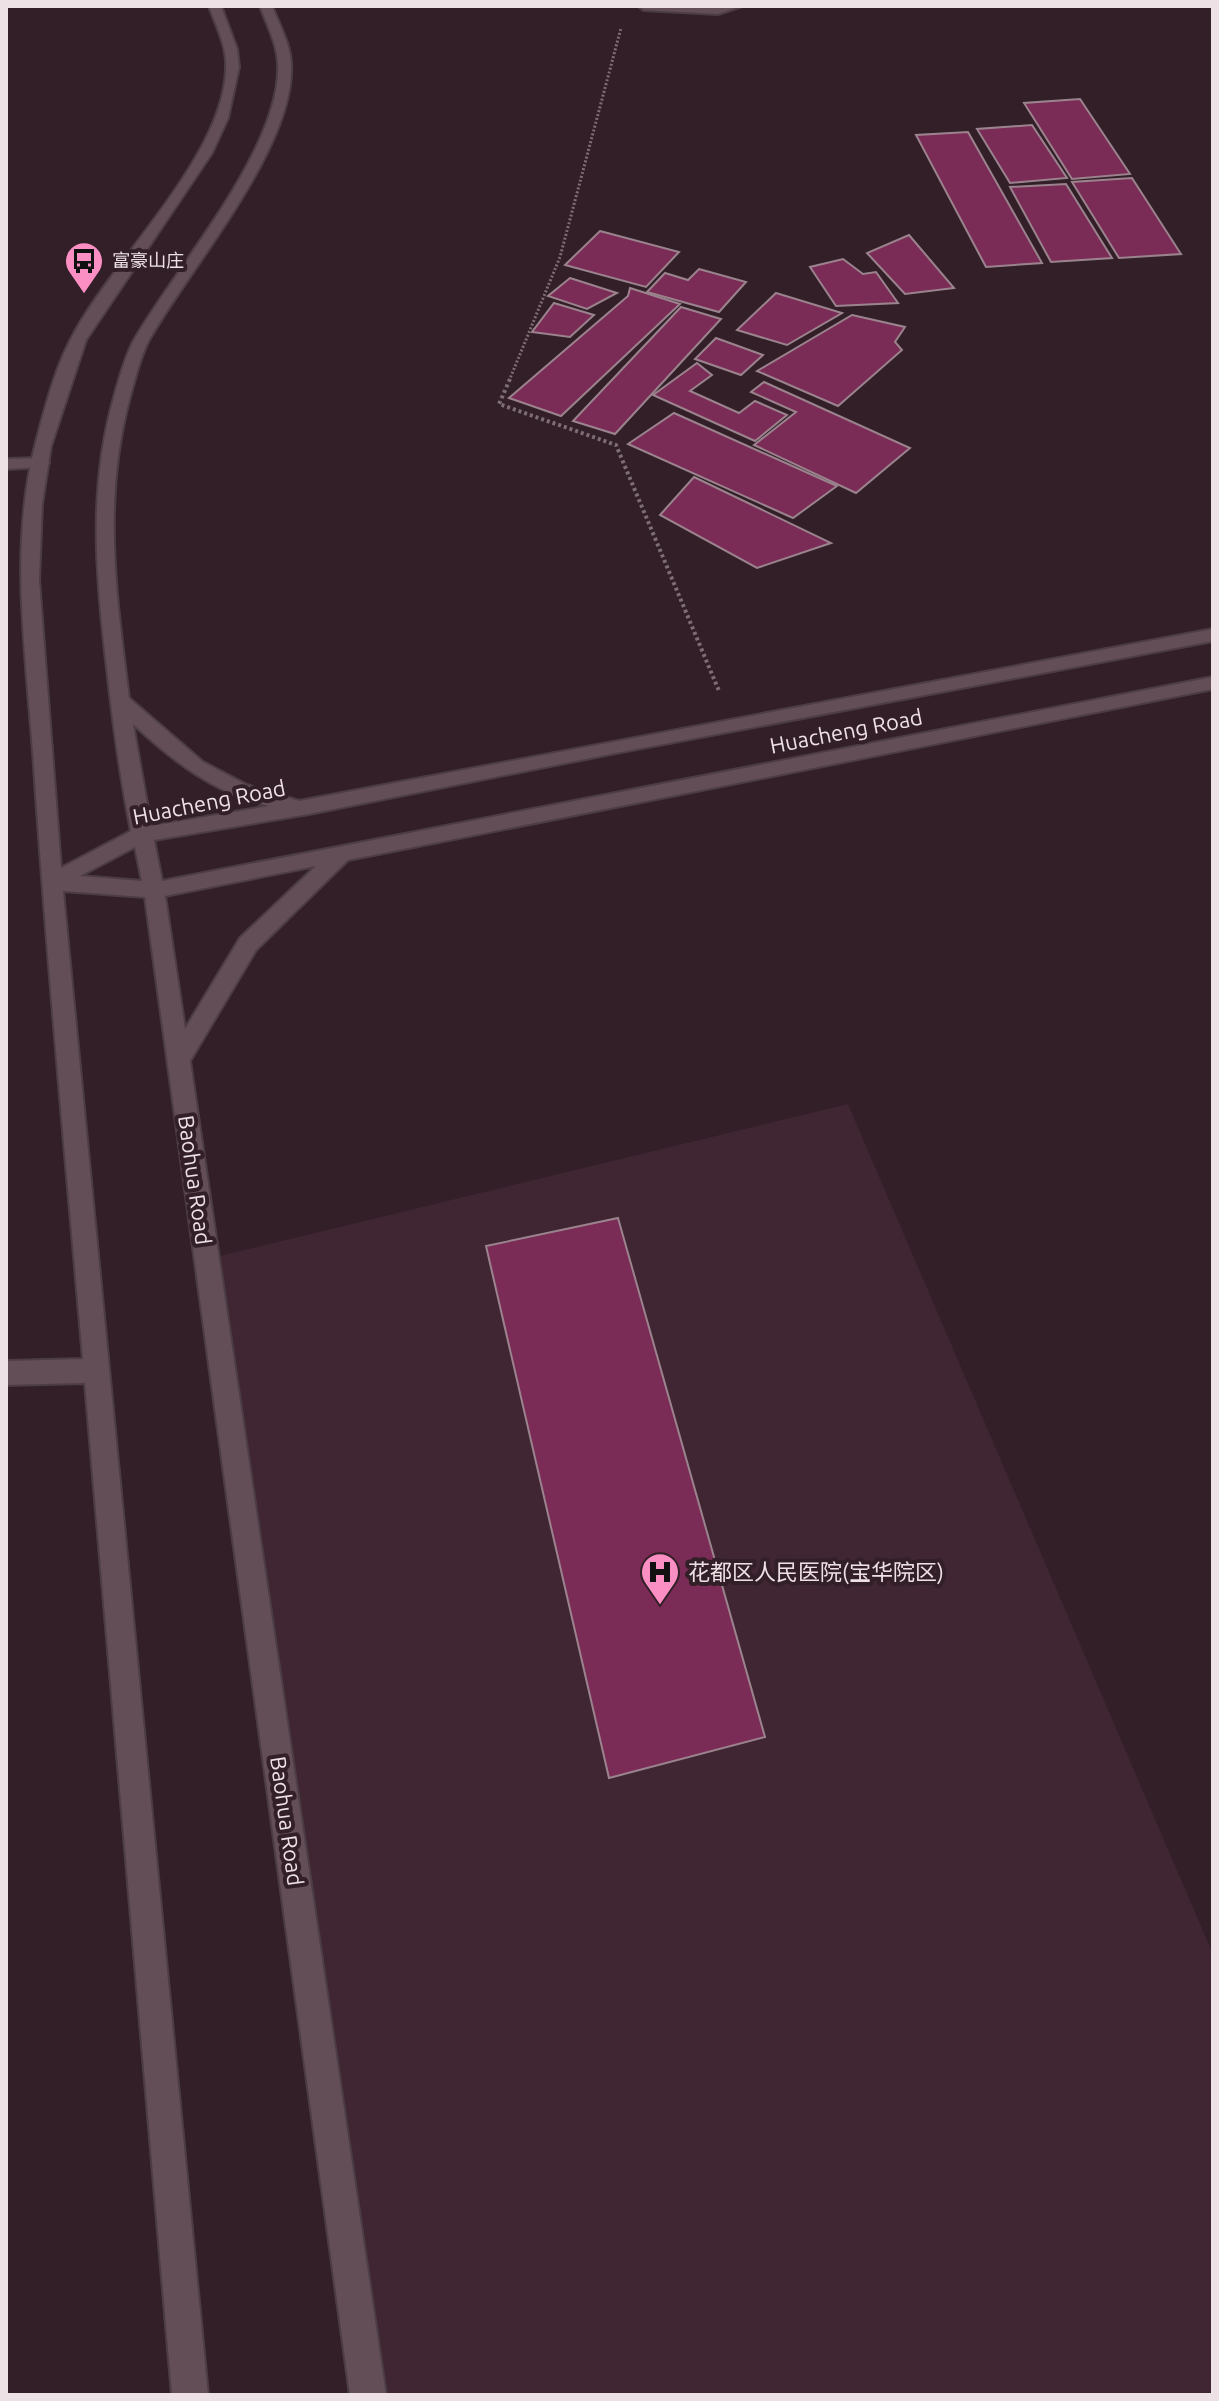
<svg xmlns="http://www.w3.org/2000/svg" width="1219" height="2401" viewBox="0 0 1219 2401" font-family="Ubuntu,'Noto Sans SC',sans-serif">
<rect width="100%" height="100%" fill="#321f28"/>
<polygon fill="#3f2632" points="848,1104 1213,1954 1213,2395 368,2395 207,1259"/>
<g fill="#7b2c56" stroke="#9b838e" stroke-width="2">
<polygon points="1080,99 1130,174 1072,179 1024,103"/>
<polygon points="1032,125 1067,178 1010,183 977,129"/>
<polygon points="968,132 1042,263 986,267 916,135"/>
<polygon points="1132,178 1181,254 1119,258 1072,182"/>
<polygon points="1066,184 1112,258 1051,262 1010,187"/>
<polygon points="600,231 679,252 646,287 565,265"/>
<polygon points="909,235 954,288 905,294 867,253"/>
<polygon points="843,259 863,274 876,272 898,303 836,306 810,267"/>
<polygon points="699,269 746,282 719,312 647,292 665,273 688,280"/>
<polygon points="570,278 617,293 587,309 548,296"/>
<polygon points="630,288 680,304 561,416 509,398 628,296"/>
<polygon points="776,293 842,313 787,345 737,330"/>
<polygon points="554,303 594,315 570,337 532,332"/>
<polygon points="681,307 721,319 615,434 573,421"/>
<polygon points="852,315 905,327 895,342 902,350 838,406 757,371"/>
<polygon points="716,338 763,355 741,375 695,359"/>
<polygon points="697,363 712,375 690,391 739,413 755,401 787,415 755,441 653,395"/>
<polygon points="764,382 910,448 856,493 754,445 796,412 751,392"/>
<polygon points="674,413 837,486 793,518 628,444"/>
<polygon points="694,477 831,543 757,568 660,515"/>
<polygon points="618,1218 765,1737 609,1778 486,1246"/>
</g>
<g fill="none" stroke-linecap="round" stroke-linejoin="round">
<g stroke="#4c3d44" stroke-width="4">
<polygon id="lane" points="41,458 47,459 49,463 47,467 6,469 6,459"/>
</g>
<g stroke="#4c3d44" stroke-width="4">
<polygon id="street" points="638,6 742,6 718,14 644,10"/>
</g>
<g stroke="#4c3d44" stroke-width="4">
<path id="secondary" d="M209,6H221L237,49L239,67L228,118L212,153L86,340L51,446L42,504L39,580L61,868L131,831C120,777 113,723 107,669C96,576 88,489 114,397C119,379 125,357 134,340C176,267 282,147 278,64C277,43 267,25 260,6H272C279,25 290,43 291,63C296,147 190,267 149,340C140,357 135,379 130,397C102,500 116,595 129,698L203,762L247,785L299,801L1213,629V641L616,753L309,814L154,840L162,881L1213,677V689L348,860L256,950L190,1061L386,2395H350L145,897L63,891L208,2395H172L85,1383L6,1385V1361L83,1359C66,1162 47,964 34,766C27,660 8,547 36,442C45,408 54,372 70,341C109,262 226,156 226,67C227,46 216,26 209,6ZM133,724C173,761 215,794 269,806L151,826ZM135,847L142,881L80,876ZM316,866L240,938L185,1029L165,896Z"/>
</g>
<polyline stroke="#7d6d74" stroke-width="3" stroke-dasharray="2 2" stroke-linecap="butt" points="509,381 560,257 621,28"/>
<polyline stroke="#7d6d74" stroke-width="4" stroke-dasharray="3 3" stroke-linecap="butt" points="510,379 499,404 616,445 719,691"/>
<use href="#lane" fill="#634d57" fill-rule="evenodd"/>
<use href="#street" fill="#634d57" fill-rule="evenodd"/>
<use href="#secondary" fill="#634d57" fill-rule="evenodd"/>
</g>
<defs>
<g id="bus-pin" transform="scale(2)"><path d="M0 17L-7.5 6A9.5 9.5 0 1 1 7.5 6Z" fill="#fb8fc4" stroke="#321f28"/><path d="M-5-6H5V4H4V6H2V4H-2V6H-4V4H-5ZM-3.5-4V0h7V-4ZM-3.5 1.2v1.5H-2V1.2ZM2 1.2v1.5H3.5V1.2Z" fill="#111"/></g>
<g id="hospital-pin" transform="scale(2)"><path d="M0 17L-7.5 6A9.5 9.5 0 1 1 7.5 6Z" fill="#fb8fc4" stroke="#321f28"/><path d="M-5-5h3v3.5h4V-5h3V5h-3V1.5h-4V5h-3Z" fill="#111"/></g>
</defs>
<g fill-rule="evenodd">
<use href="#bus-pin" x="84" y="261"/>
<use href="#hospital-pin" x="660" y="1572"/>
</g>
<g text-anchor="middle" stroke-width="8" stroke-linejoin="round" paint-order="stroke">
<g font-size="18" fill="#eee1e6" stroke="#321f28" text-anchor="start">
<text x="112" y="267">富豪山庄</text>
</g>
<g font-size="22" fill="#eee1e6" stroke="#321f28">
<text transform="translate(846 731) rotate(-11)" y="8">Huacheng Road</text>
<text transform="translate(209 802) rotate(-11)" y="8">Huacheng Road</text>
<text transform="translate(195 1180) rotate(82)" y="8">Baohua Road</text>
<text transform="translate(287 1821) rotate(82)" y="8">Baohua Road</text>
</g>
<g font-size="22" fill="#eee1e6" stroke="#321f28" text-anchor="start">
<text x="688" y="1580">花都区人民医院(宝华院区)</text>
</g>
</g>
<rect width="1219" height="2401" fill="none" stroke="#eee1e6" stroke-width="16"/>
</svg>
